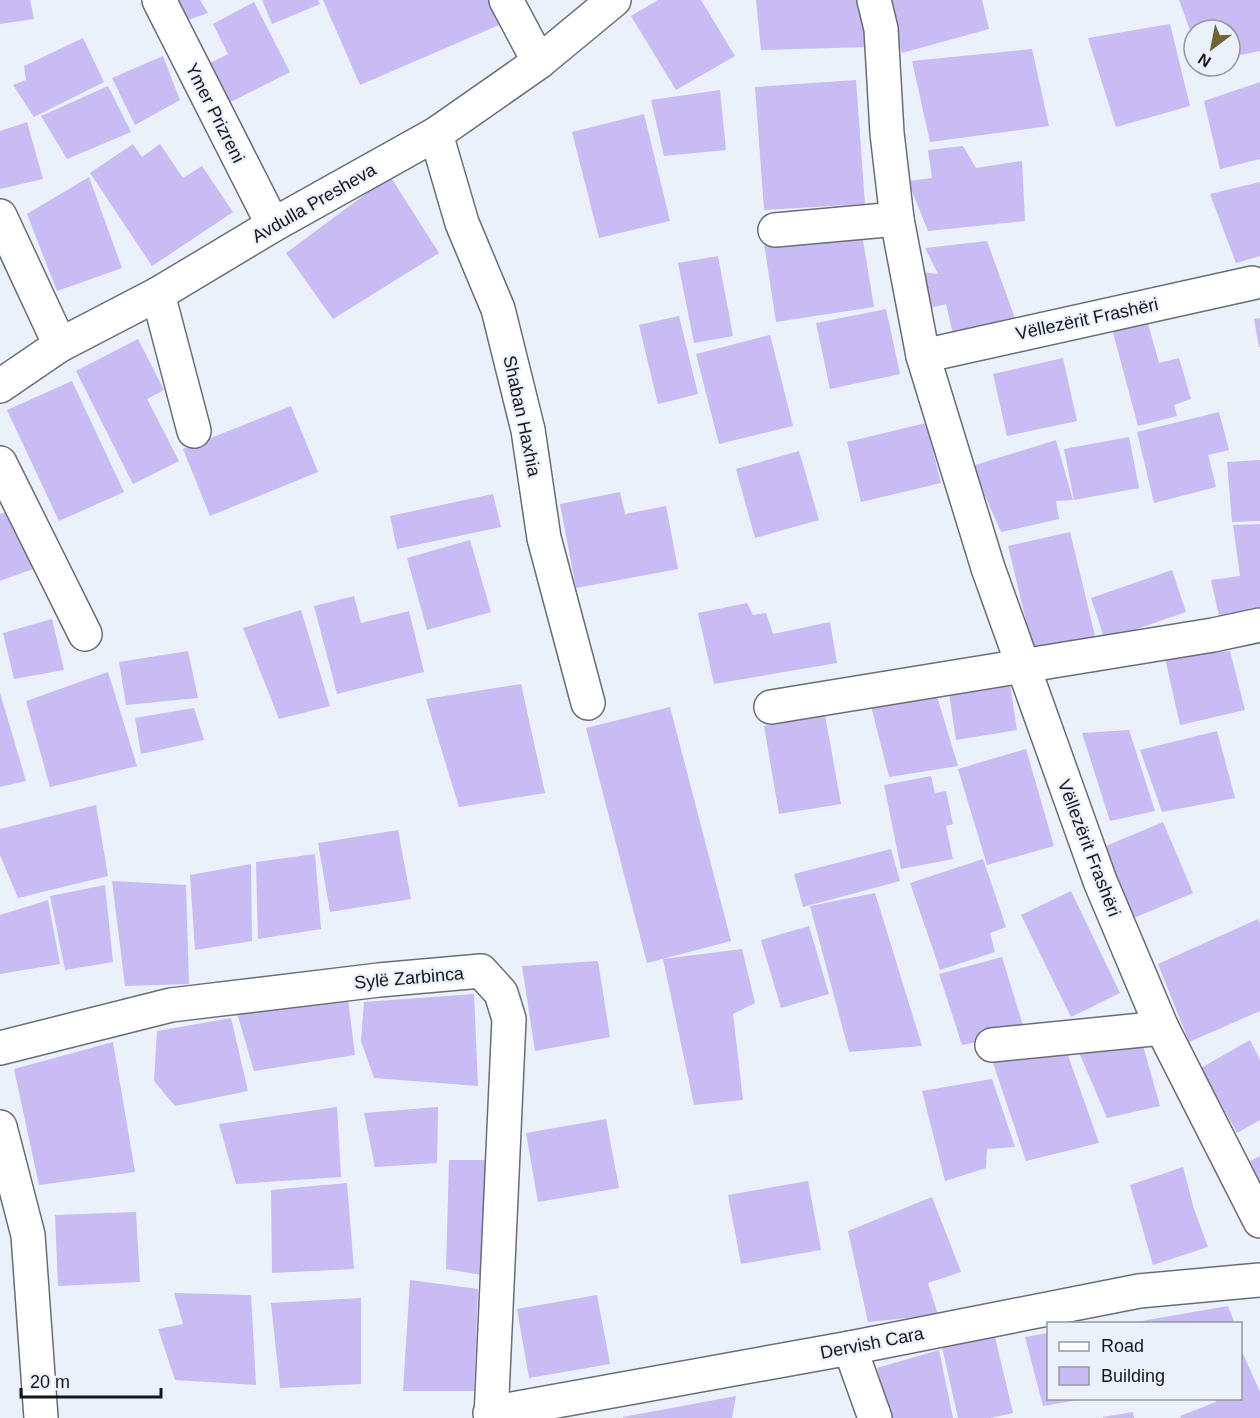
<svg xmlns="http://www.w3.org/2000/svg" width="1260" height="1418" viewBox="0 0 1260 1418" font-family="Arial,sans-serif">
<rect width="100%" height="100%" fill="#eaf1fa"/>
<g fill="#c9bbf3">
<polygon points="0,0 30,0 34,19 0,24"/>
<polygon points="166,0 200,0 208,13 176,24"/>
<polygon points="262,0 318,0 320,4 272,24"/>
<polygon points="323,0 488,0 499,25 360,85"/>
<polygon points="658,0 701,0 735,56 676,90 631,16"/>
<polygon points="756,0 864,0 870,47 761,50"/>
<polygon points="883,0 982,0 989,29 902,53"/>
<polygon points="1179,0 1260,0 1260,51 1230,57 1230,30 1194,30 1194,41"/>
<polygon points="254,2 290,72 221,107 200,68 228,54 213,24"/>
<polygon points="1170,24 1190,106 1116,127 1088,38"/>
<polygon points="83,38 104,82 34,117 13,85 26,80 24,66"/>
<polygon points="1032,49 1049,126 930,142 912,61"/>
<polygon points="163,56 180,100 135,125 112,78"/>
<polygon points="856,80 865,204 764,210 755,87"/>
<polygon points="1260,82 1260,159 1220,169 1204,101"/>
<polygon points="108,86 131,132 67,159 41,116"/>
<polygon points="720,90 726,150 664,156 651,100"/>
<polygon points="644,114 670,221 599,238 572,132"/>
<polygon points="27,122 43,179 0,189 0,131"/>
<polygon points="133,144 142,157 160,144 183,178 202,166 233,212 152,266 90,173"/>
<polygon points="963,146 976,168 1022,161 1025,221 928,231 908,181 932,178 928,150"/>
<polygon points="390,176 439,253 333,319 286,253"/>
<polygon points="89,177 122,268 57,291 27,214"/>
<polygon points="1260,182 1260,256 1236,263 1210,194"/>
<polygon points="861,228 874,307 776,322 764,243"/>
<polygon points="987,241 1016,321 954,338 946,304 930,308 920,272 938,274 925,248"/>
<polygon points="718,256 733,336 694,343 678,263"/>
<polygon points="886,309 900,374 830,389 816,323"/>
<polygon points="679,316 698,394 658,404 639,325"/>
<polygon points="1260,318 1260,347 1259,347 1254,319"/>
<polygon points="1147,320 1159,363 1179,358 1191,399 1174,405 1177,416 1138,426 1112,329"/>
<polygon points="770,335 793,426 719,444 696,354"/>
<polygon points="138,339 164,390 147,399 179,461 133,484 76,371"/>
<polygon points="1063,358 1077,421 1007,436 993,374"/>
<polygon points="72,381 124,492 59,521 7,410"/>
<polygon points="291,406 318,472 210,516 183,449"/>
<polygon points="1219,412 1229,450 1208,455 1216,487 1154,503 1137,432"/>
<polygon points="926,423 941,483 861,502 847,442"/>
<polygon points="1129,437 1139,488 1074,500 1064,449"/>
<polygon points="1056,440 1073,500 1056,501 1059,519 1001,532 972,466"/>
<polygon points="799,451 819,520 755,538 736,469"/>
<polygon points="1260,460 1260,521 1232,522 1227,462"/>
<polygon points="620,492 625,514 666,506 678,569 576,588 560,504"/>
<polygon points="493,494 501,527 397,549 390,516"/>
<polygon points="9,511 33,569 0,581 0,514"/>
<polygon points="1260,524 1260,613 1220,620 1211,580 1240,576 1233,525"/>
<polygon points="1070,532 1095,636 1033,650 1008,546"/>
<polygon points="470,540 491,612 427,630 407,558"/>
<polygon points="1172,570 1186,612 1105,640 1091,598"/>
<polygon points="354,596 361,623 409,611 424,672 337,694 314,606"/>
<polygon points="747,603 753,615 766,613 773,634 830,622 837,663 714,684 698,613"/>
<polygon points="301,610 330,706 279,719 243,628"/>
<polygon points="52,619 64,670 14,679 3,633"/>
<polygon points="188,651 198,698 126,705 119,662"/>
<polygon points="1230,651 1245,710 1180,725 1165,658"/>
<polygon points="108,672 137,766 50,787 26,701"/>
<polygon points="1009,677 1017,730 956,740 948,687"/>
<polygon points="521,684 545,793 459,807 426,699"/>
<polygon points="935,690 958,766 889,777 871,706"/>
<polygon points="0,693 26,781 0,787"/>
<polygon points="670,707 731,941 647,963 586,728"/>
<polygon points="194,708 204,740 141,754 135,718"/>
<polygon points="825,715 841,804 779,814 764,726"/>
<polygon points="1129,730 1155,811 1110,821 1082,733"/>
<polygon points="1217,731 1235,798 1162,812 1140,750"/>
<polygon points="1026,749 1054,846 987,865 958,769"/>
<polygon points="931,776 935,793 946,791 953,824 946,826 953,859 901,869 884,785"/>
<polygon points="96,805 108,876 18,898 0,855 0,829"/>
<polygon points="1163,822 1193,893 1129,920 1099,849"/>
<polygon points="398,830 411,899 330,912 318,843"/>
<polygon points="891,849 900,881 803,907 794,874"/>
<polygon points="315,854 321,929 258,939 256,862"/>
<polygon points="983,859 1006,927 990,933 995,952 940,970 910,883"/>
<polygon points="251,864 252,941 195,950 190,875"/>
<polygon points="112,881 186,885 189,984 125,986"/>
<polygon points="105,885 113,962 65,970 50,896"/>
<polygon points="1071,891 1120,993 1071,1017 1021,915"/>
<polygon points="875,893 922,1046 849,1052 810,906"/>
<polygon points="48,900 60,964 0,974 0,915"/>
<polygon points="1258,919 1260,923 1260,1011 1189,1042 1158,964"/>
<polygon points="809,926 829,994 781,1008 761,940"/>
<polygon points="742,949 755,1003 733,1014 743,1100 694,1105 663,959"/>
<polygon points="1002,957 1025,1032 962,1045 939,974"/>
<polygon points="598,961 610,1037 535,1051 522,966"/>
<polygon points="474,994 478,1086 374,1078 361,1041 364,1002"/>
<polygon points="348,999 355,1055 254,1071 236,1010"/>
<polygon points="231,1018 248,1091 175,1106 154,1081 157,1031"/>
<polygon points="1140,1035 1160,1106 1107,1118 1075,1043"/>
<polygon points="1250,1040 1260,1060 1260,1120 1237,1133 1201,1068"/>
<polygon points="113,1042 135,1172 39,1185 14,1069"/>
<polygon points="1064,1044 1099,1143 1026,1161 990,1054"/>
<polygon points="992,1079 1015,1147 987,1149 986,1168 945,1181 922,1091"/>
<polygon points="337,1107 341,1177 236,1184 219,1124"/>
<polygon points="438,1107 437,1163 375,1167 364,1113"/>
<polygon points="606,1119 619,1188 538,1202 526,1133"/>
<polygon points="1260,1156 1260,1185 1250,1161"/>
<polygon points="449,1160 496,1160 494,1277 446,1269"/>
<polygon points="1183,1167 1194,1209 1208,1247 1153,1265 1130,1185"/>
<polygon points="808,1181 821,1250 741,1264 728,1195"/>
<polygon points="347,1183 354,1269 272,1273 271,1190"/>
<polygon points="932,1197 961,1272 928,1283 938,1315 868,1322 848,1231"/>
<polygon points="136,1212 140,1282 58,1286 55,1215"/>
<polygon points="410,1280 478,1289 474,1391 403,1391"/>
<polygon points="174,1293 251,1295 256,1385 175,1380 158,1329 183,1324"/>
<polygon points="597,1295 610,1364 529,1378 517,1309"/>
<polygon points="361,1298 361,1384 280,1388 271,1303"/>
<polygon points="1228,1306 1235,1324 1136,1324 1136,1322"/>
<polygon points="1048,1333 1048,1398 1078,1400 1043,1406 1025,1337"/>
<polygon points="995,1337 1013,1413 990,1418 958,1418 942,1347"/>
<polygon points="939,1350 953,1418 890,1418 877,1368"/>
<polygon points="1240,1354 1243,1354 1260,1392 1260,1418 1181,1418 1180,1416 1216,1402 1215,1398 1240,1398"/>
<polygon points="736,1396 732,1418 623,1418 623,1417"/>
<polygon points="1133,1412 1134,1418 1103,1418 1103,1417"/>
</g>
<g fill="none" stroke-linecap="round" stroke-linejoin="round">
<g stroke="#686e76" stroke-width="36">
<g id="street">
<polyline points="159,0 273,225"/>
<polyline points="506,0 539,62"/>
<polyline points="874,0 881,29 887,133 897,219 923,356 988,568 1100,881 1162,1028 1260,1221"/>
<polyline points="436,134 462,223 498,309 528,430 544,538 588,703"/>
<polyline points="0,216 60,345"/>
<polyline points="775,230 897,219"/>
<polyline points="158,294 194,431"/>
<polyline points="923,356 1252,283"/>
<polyline points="0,463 85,634"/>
<polyline points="771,707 1213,635 1260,625"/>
<polyline points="992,1045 1162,1028"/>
<polyline points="0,1048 171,1005 379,980 481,971 501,993 509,1019 491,1418"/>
<polyline points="0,1127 28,1235 41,1418"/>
<polyline points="850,1348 875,1418"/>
<polyline points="490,1413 850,1348 1139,1291 1260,1280"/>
</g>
</g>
<g stroke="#686e76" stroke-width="36">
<polyline id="secondary" points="0,386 60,345 158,294 273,225 436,134 539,62 614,0"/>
</g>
<use href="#street" stroke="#fff" stroke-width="33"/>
<use href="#secondary" stroke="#fff" stroke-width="33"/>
</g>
<g text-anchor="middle" stroke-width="4.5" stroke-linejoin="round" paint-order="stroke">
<g font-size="18" fill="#14161a" stroke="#eaf1fa">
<text transform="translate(215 113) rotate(63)" y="6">Ymer Prizreni</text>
<text transform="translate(314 203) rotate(-30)" y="6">Avdulla Presheva</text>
<text transform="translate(1087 319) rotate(-12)" y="6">Vëllezërit Frashëri</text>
<text transform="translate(522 416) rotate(78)" y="6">Shaban Haxhia</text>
<text transform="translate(1089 848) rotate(69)" y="6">Vëllezërit Frashëri</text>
<text transform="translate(409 978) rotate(-5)" y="6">Sylë Zarbinca</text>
<text transform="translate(872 1343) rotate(-11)" y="6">Dervish Cara</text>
</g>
</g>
<rect x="1047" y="1322" width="195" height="78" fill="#eaf1fa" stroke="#9499a0" stroke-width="1.5"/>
<rect x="1059" y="1342" width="30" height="9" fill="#ffffff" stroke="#9499a0" stroke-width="1.5"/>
<text x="1101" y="1352" font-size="18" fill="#14161a">Road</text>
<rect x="1059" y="1367" width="30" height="18" fill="#c9bbf3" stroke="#9499a0" stroke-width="1.5"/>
<text x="1101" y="1382" font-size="18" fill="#14161a">Building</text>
<g transform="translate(1212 48) rotate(212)"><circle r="28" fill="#eaf1fa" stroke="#9499a0" stroke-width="1.5"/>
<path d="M0-4.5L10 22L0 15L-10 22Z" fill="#6c6532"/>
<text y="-9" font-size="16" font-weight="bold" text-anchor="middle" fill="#14161a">N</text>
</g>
<path d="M21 1388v9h140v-9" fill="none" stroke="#14161a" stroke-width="3"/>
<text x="30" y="1388" font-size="18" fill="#14161a" stroke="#eaf1fa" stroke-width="4.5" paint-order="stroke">20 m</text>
</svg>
